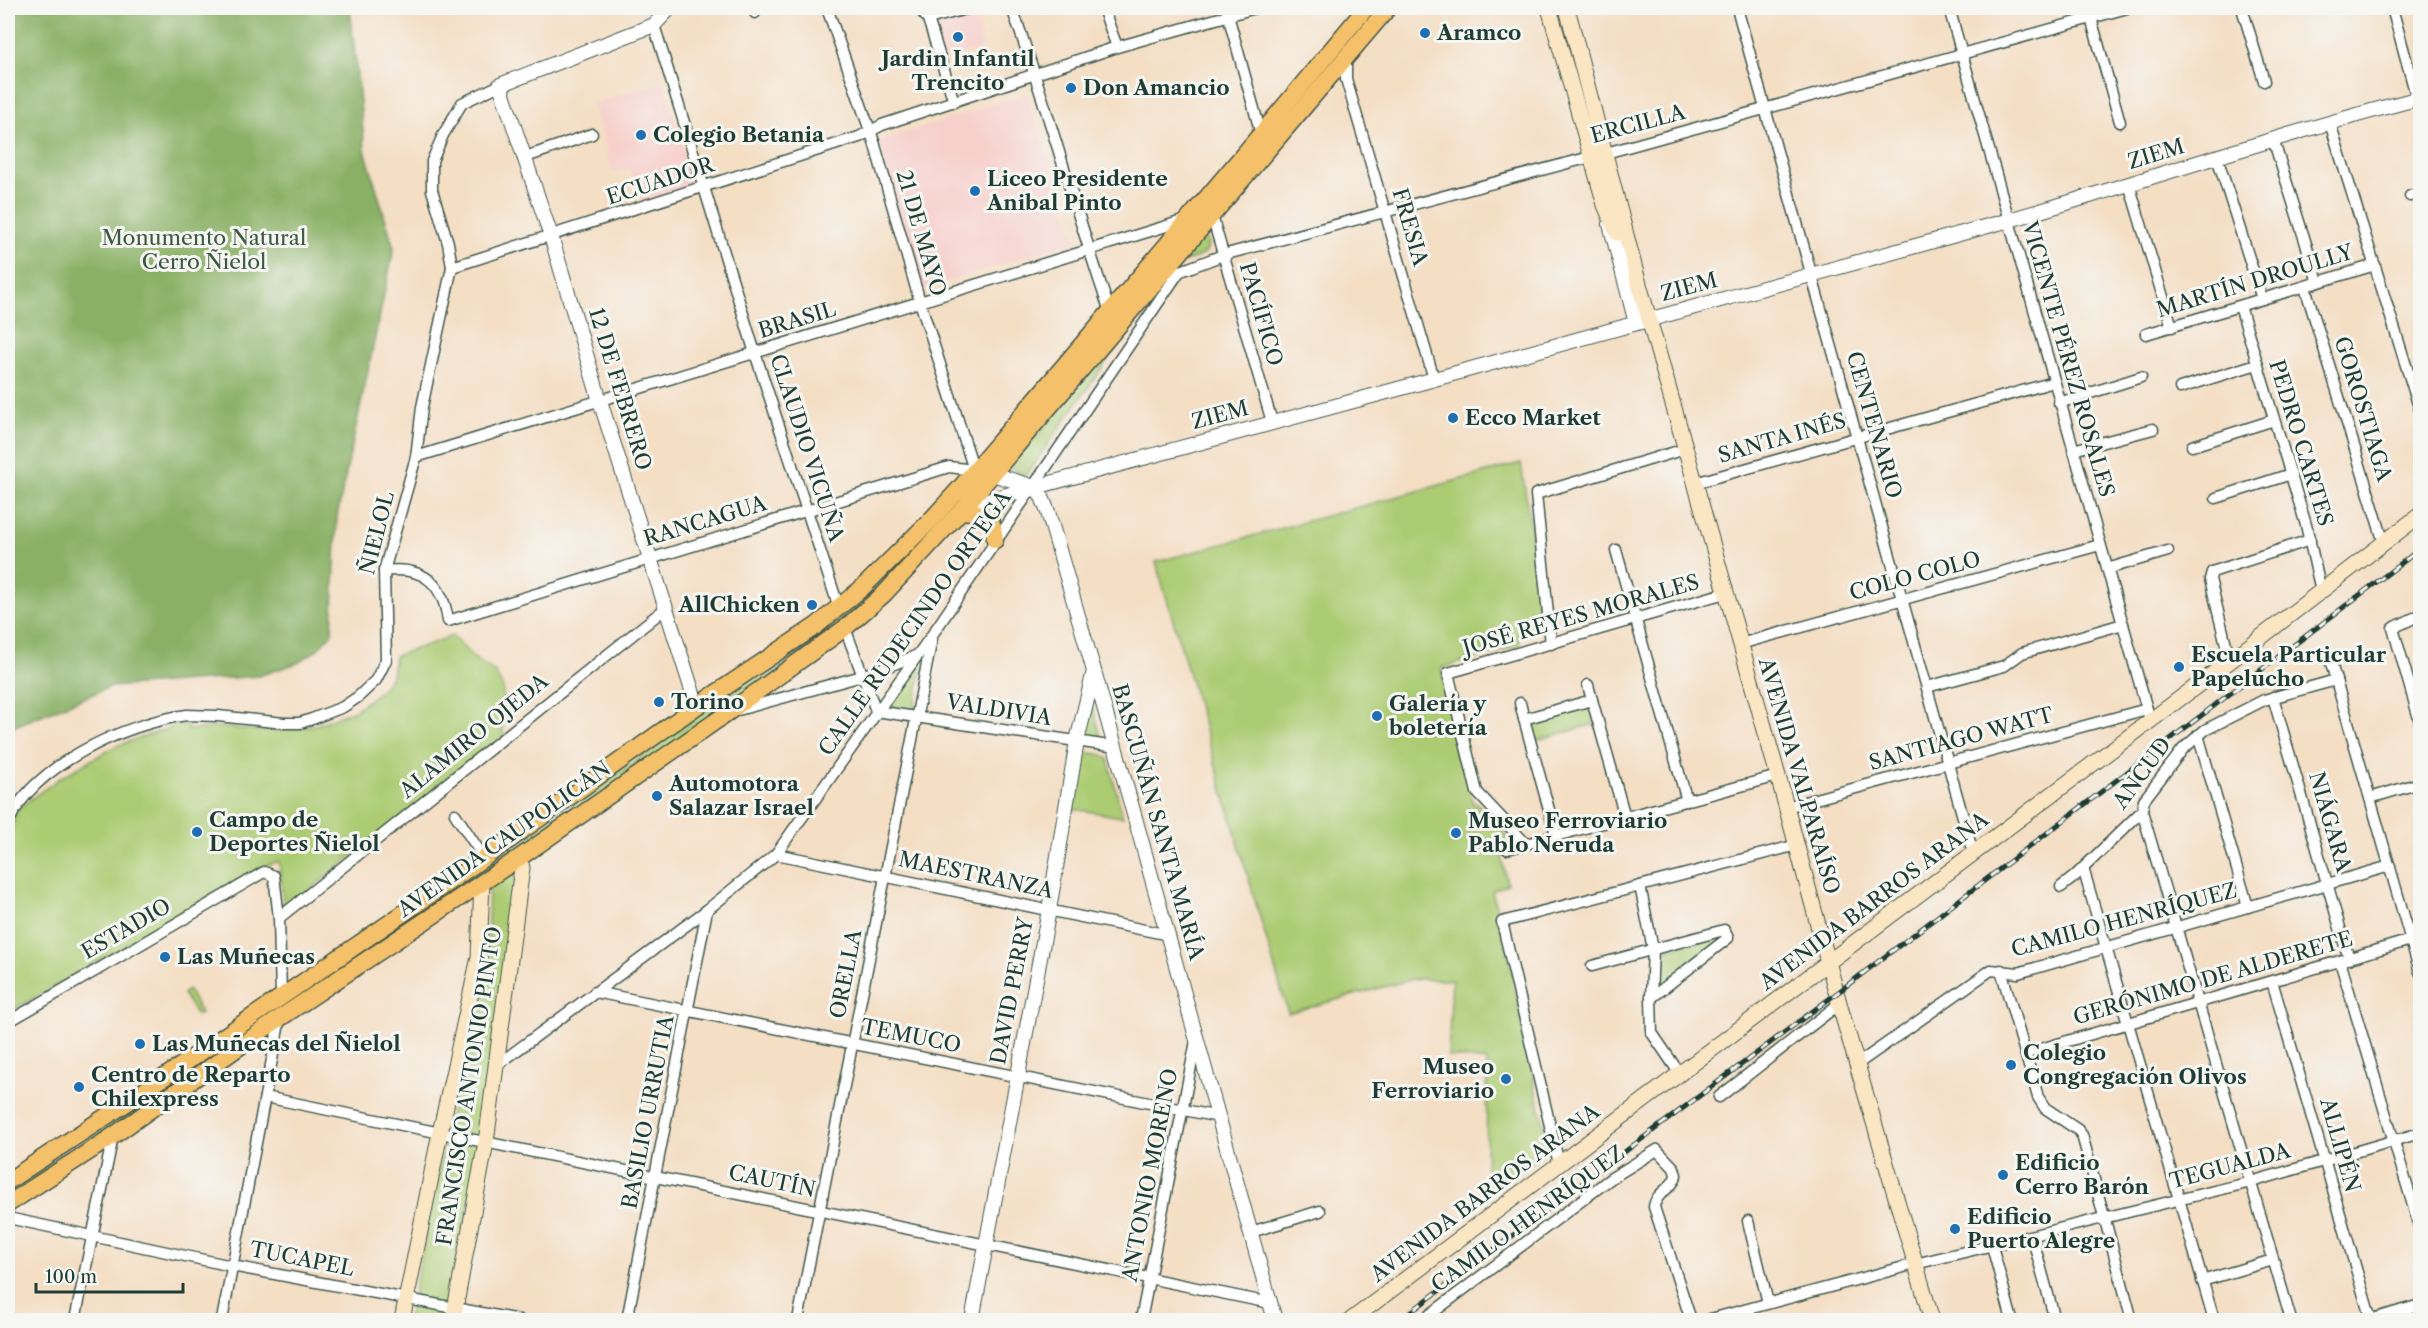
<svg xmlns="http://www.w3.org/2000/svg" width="2428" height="1328" viewBox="0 0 2428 1328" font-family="'Libre Caslon Text',serif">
<rect width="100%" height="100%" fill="#f6f6f2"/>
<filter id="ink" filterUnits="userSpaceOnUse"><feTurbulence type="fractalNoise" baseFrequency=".0167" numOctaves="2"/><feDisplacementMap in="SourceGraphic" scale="12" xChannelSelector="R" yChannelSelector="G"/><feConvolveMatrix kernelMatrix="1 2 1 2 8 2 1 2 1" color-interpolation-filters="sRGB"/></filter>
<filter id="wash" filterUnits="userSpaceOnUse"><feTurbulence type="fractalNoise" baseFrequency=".008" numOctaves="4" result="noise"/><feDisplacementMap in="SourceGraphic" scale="24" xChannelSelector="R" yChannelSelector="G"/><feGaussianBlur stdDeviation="1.35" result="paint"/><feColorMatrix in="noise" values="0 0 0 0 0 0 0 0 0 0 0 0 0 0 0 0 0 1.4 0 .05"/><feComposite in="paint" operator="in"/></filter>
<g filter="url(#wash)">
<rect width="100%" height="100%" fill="#f4dec4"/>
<g fill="#f7d0cc">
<polygon points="974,15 983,48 943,59 934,27"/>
<polygon points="664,82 694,188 642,203 630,168 613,173 593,103"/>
<polygon points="1027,94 1075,241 920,290 877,142"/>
</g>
<g fill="#accc73" stroke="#668454" stroke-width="1.5">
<polygon points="1374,8 1381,8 881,591 723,711 8,1203 8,1193 288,1005 843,614 898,565 921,541"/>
<path d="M1204,232C1216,258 1197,257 1176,263Z"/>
<polygon points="1170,279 1121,341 1026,475 1007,467 1030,440 1040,433 1160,282"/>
<polygon points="1521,463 1545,623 1518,631 1520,646 1441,668 1473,804 1477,803 1514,843 1500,847 1507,884 1492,891 1509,956 1537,1097 1550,1149 1486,1197 1487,1061 1448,1056 1452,980 1413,979 1288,1013 1156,562"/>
<polygon points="1013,500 996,521 985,505"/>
<polygon points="452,636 475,659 495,672 503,688 503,737 284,910 279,861 260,868 8,1013 8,854 16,810 60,778 116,746 178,725 187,724 188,730 221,727 264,731 316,725 355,710 380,691 392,676 395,656"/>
<polygon points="921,657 923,657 914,711 886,706"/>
<polygon points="1091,700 1102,740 1084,737"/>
<polygon points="1589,705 1595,724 1534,741 1529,722"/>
<polygon points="1081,751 1103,755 1108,759 1123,817 1072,809"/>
<polygon points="516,870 484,1124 447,1320 408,1320 449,1119 487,972 489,883"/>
<polygon points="1719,935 1721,940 1658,988 1659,951"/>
<polygon points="188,990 201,1013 197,1015 183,994"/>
</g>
<polygon fill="#89b065" stroke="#54764c" stroke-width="1.5" points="8,8 350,8 365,150 394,248 337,516 332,633 316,651 297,663 259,676 110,687 15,726 8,734"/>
</g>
<g filter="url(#ink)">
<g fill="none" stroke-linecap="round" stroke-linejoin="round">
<g stroke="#3f554a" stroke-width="13">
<g id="minor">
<polyline points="752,8 755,13"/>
<polyline points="918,8 928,19 954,102"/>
<path d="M1012,8C1048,108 1075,211 1110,312"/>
<polyline points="1103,8 1117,47"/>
<polyline points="1226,8 1261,134"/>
<polyline points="1737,8 1973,853"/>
<polyline points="1949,8 2150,720"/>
<polyline points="2242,8 2264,81"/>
<polyline points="2392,8 2417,99"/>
<polyline points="2091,18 2120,122"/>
<polyline points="928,19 970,8"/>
<polyline points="654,25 755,353 839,608"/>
<polyline points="1346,59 1346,79 1434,379"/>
<polyline points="2330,123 2420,410"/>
<polyline points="2273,139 2318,282"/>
<polyline points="2217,157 2262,299"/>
<polyline points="523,158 592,134"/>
<polyline points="2129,184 2172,327"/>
<polyline points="2410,196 2420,193"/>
<polyline points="1212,216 1272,422"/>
<polyline points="452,267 859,137 882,125 1117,47 1255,8"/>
<polyline points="1173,274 1223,255 1613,151 2127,8"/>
<polyline points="2305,287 2384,543"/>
<polyline points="2240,306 2306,525 2321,591"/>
<polyline points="2146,334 2375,265"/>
<polyline points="2180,388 2257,364"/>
<polyline points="2059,403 2141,377"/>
<polyline points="2192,446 2274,420"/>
<polyline points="2073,450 2153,429"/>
<polyline points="416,457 1186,220"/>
<polyline points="1695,483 2054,382"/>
<polyline points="2216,498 2291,474"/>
<polyline points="1616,550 1687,801"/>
<polyline points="2107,569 2168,551"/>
<path d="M384,571C423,566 443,582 448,621L949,467L974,470L920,302L874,142L827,8"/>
<polyline points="2420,615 2393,628 2420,722"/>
<polyline points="845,628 876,711 1116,747"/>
<polyline points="1551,644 1536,494 1685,449"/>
<polyline points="1740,644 2100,545"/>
<polyline points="2230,661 2210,579 2212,572 2310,540"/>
<polyline points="2331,663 2420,972"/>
<polyline points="1588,685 1592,700"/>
<polyline points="1927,687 2004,666 2022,653 2123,624"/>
<polyline points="2273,697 2349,959"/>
<polyline points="1520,703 1524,719"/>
<polyline points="738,710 862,676 918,655"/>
<polyline points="2198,735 2248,907"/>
<polyline points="2370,798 2420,783"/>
<polyline points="1786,807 2147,709"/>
<polyline points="2142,811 2291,1320"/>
<polyline points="455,814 484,858"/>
<path d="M8,823C33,765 126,723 187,715L218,716L284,723H300L312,719L343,707L358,697L376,680L386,660L384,571L416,457L422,407L452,267L448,243L432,190V161L443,135L462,103L500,85"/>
<polyline points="1556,835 1524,719 1592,700 1625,817"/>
<polyline points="1525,843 1477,792 1448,673 1725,593"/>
<polyline points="1507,849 1778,776"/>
<polyline points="776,854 1169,935"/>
<polyline points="2083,868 2214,1320"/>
<polyline points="1640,886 1653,949 1651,998 1652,1033 1680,1074"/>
<polyline points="2061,887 2074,877 2142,811 2144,800 2183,749 2205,730 2264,700 2336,680"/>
<polyline points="279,918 666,608"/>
<polyline points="2340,961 2420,1229"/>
<polyline points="1592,966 1724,930 1728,938 1651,998"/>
<polyline points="2001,970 2038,1097 2045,1108 2078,1130 2082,1135 2132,1320"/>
<polyline points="2272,981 2371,1320"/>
<polyline points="595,992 1219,1117"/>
<polyline points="8,1022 264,872 274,876 279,918 281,997"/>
<polyline points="2027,1053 2411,940"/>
<polyline points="497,1065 707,910 776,854 932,635 1179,272"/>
<polyline points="1856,1065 1991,970 2018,973 2390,866"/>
<polyline points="265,1097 1270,1303"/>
<polyline points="1719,1097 1839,1004"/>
<polyline points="1559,1164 1502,922 1797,845"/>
<polyline points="8,1218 232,1266 519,1320"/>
<polyline points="1748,1221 1768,1303"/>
<polyline points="1251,1232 1320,1211"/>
<polyline points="2032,1236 2055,1320"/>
<polyline points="1992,1246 2012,1320"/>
<polyline points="2202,1281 2273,1260"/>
<polyline points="75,1320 113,1136"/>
<polyline points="222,1320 280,1018"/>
<polyline points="627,1320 707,910"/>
<polyline points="798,1320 932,638"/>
<polyline points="1141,1320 1196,1041"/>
<path d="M1423,1320L1610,1179L1657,1150L1674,1168L1676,1175C1674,1189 1656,1191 1654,1207L1691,1320"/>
<polyline points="1707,1320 1915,1264 2251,1182 2420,1133"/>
<polyline points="2370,1320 2420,1305"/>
</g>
</g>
<g stroke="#3f554a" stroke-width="16">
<g id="tertiary">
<polyline points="670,8 654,25 500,85 551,236 600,401 697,706"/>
<polyline points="1610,224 1636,323"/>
<polyline points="986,472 1034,487 1042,497 1048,512 1094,671 1275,1320"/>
<path d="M966,506C1313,412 1660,319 2006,221C2144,181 2281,134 2420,98"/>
<polyline points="972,1320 1049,910 1077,741 1094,671"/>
</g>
</g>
<g stroke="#3f554a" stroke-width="17">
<g id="secondary">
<polyline points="1549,8 1605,205 1617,233"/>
<polyline points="1567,8 1637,277 1778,776 1841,1010 1932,1320"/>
<polyline points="402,1320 440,1133 479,957 482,882"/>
<polyline points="453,1320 486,1142 522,868 519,858"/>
<polyline points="1351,1320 2230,661 2420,515"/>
</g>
</g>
<g stroke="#3f554a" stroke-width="19">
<g id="primary">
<path d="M961,511C987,513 992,514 995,540"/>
<polyline points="8,1181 128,1102 484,858 697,706 816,626 862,588 931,520 961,487 1261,134 1366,8"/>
<polyline points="8,1204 113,1136 280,1018 519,858 726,714 845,628 884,594 961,511 1388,8"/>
</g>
</g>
<use href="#minor" stroke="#fff" stroke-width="10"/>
<use href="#tertiary" stroke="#fff" stroke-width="14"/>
<use href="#secondary" stroke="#fbe6c3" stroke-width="15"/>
<use href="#primary" stroke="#f4c16a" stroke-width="16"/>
<g stroke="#1f3d34" stroke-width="5">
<polyline id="rail" points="1400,1320 1837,993 2420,549"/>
</g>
<use href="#rail" stroke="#f6f6f2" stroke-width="3" stroke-dasharray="9" stroke-linecap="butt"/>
</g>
</g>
<g fill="#1f6fb2" stroke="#f6f6f2" stroke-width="2">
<circle cx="1425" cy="33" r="6"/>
<circle cx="958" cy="37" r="6"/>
<circle cx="1071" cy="88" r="6"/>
<circle cx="641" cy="135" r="6"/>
<circle cx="975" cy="191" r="6"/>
<circle cx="1453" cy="418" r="6"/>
<circle cx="812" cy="605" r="6"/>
<circle cx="2179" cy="667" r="6"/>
<circle cx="659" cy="702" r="6"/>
<circle cx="1377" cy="716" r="6"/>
<circle cx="657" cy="796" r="6"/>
<circle cx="197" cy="832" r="6"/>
<circle cx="1456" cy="833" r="6"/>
<circle cx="165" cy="957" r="6"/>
<circle cx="140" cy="1044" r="6"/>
<circle cx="2011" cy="1065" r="6"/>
<circle cx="1506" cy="1079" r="6"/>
<circle cx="79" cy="1087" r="6"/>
<circle cx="2003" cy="1175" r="6"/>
<circle cx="1955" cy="1229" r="6"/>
</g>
<g text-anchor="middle" stroke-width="6" stroke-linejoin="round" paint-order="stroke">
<g font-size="21" font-weight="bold" fill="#1f3d34" stroke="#f6f6f2" text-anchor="start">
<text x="1437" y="40">Aramco</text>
<text x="958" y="66" text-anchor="middle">Jardin Infantil<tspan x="958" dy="24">Trencito</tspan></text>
<text x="1083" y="95">Don Amancio</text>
<text x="653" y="142">Colegio Betania</text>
<text x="987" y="186">Liceo Presidente<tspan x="987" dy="24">Anibal Pinto</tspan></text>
<text x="1465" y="425">Ecco Market</text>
<text x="800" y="612" text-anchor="end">AllChicken</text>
<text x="2191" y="662">Escuela Particular<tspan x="2191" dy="24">Papelucho</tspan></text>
<text x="671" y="709">Torino</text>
<text x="1389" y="711">Galería y<tspan x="1389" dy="24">boletería</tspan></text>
<text x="669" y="791">Automotora<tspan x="669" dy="24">Salazar Israel</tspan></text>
<text x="209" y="827">Campo de<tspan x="209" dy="24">Deportes Ñielol</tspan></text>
<text x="1468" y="828">Museo Ferroviario<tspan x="1468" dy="24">Pablo Neruda</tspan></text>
<text x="177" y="964">Las Muñecas</text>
<text x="152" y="1051">Las Muñecas del Ñielol</text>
<text x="2023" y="1060">Colegio<tspan x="2023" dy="24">Congregación Olivos</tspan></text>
<text x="1494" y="1074" text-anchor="end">Museo<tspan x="1494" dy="24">Ferroviario</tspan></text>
<text x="91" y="1082">Centro de Reparto<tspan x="91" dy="24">Chilexpress</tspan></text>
<text x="2015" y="1170">Edificio<tspan x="2015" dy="24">Cerro Barón</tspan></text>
<text x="1967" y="1224">Edificio<tspan x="1967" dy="24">Puerto Alegre</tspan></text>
</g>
<g font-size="21" fill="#1f3d34" stroke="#f6f6f2">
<text transform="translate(1638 124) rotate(-15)" y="7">ERCILLA</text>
<text transform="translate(2156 154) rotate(-17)" y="7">ZIEM</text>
<text transform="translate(660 181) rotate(-18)" y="7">ECUADOR</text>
<text transform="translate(1410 227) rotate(74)" y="7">FRESIA</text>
<text transform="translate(921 233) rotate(74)" y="7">21 DE MAYO</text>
<text transform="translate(2255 281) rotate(-17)" y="7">MARTÍN DROULLY</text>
<text transform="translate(1689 287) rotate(-15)" y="7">ZIEM</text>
<text transform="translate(1261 314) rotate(74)" y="7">PACÍFICO</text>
<text transform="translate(797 320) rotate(-17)" y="7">BRASIL</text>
<text transform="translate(2068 359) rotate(74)" y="7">VICENTE PÉREZ ROSALES</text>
<text transform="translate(620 389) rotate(73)" y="7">12 DE FEBRERO</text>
<text transform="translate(2363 409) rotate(73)" y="7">GOROSTIAGA</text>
<text transform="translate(1220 415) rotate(-15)" y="7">ZIEM</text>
<text transform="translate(1874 425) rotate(74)" y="7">CENTENARIO</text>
<text transform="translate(1782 438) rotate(-16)" y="7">SANTA INÉS</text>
<text transform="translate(2301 443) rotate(73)" y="7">PEDRO CARTES</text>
<text transform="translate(807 448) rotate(72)" y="7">CLAUDIO VICUÑA</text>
<text transform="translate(705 521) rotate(-17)" y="7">RANCAGUA</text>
<text transform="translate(377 533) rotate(-76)" y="7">ÑIELOL</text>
<text transform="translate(1915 576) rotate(-15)" y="7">COLO COLO</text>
<text transform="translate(1581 615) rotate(-16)" y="7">JOSÉ REYES MORALES</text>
<text transform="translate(915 623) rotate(-55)" y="7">CALLE RUDECINDO ORTEGA</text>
<text transform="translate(999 710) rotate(9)" y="7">VALDIVIA</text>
<text transform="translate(474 736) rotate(-39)" y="7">ALAMIRO OJEDA</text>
<text transform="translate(1961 739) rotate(-15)" y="7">SANTIAGO WATT</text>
<text transform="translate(2142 773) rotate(-54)" y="7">ANCUD</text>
<text transform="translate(1799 776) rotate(74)" y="7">AVENIDA VALPARAÍSO</text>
<text transform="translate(1158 822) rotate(74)" y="7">BASCUÑÁN SANTA MARÍA</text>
<text transform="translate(2330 822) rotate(74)" y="7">NIÁGARA</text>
<text transform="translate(504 839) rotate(-35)" y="7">AVENIDA CAUPOLICÁN</text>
<text transform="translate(976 875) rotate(12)" y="7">MAESTRANZA</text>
<text transform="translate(1874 901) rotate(-37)" y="7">AVENIDA BARROS ARANA</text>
<text transform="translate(2124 920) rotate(-15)" y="7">CAMILO HENRÍQUEZ</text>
<text transform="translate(126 929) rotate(-30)" y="7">ESTADIO</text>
<text transform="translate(846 974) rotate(-79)" y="7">ORELLA</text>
<text transform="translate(2213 978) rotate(-16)" y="7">GERÓNIMO DE ALDERETE</text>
<text transform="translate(1012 991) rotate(-79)" y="7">DAVID PERRY</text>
<text transform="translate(911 1036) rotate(11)" y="7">TEMUCO</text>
<text transform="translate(469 1086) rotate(-81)" y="7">FRANCISCO ANTONIO PINTO</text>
<text transform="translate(648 1112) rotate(-79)" y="7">BASILIO URRUTIA</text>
<text transform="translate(2340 1145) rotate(74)" y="7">ALLIPÉN</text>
<text transform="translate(2230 1166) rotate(-15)" y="7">TEGUALDA</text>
<text transform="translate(1150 1175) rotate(-79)" y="7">ANTONIO MORENO</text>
<text transform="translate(772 1181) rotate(12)" y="7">CAUTÍN</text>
<text transform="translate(1485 1193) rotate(-37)" y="7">AVENIDA BARROS ARANA</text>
<text transform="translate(1528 1219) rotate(-36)" y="7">CAMILO HENRÍQUEZ</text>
<text transform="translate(302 1259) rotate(11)" y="7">TUCAPEL</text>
</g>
<g font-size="21" fill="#3b5a41" stroke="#f6f6f2">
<text x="204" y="245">Monumento Natural<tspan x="204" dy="24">Cerro Ñielol</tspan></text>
</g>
</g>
<rect width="2428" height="1328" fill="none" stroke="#f6f6f2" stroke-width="30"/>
<path d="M36 1283v9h147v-9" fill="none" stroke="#1f3d34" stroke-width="3"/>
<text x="45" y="1283" font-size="18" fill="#1f3d34" stroke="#f6f6f2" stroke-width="4.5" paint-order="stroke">100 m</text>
</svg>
